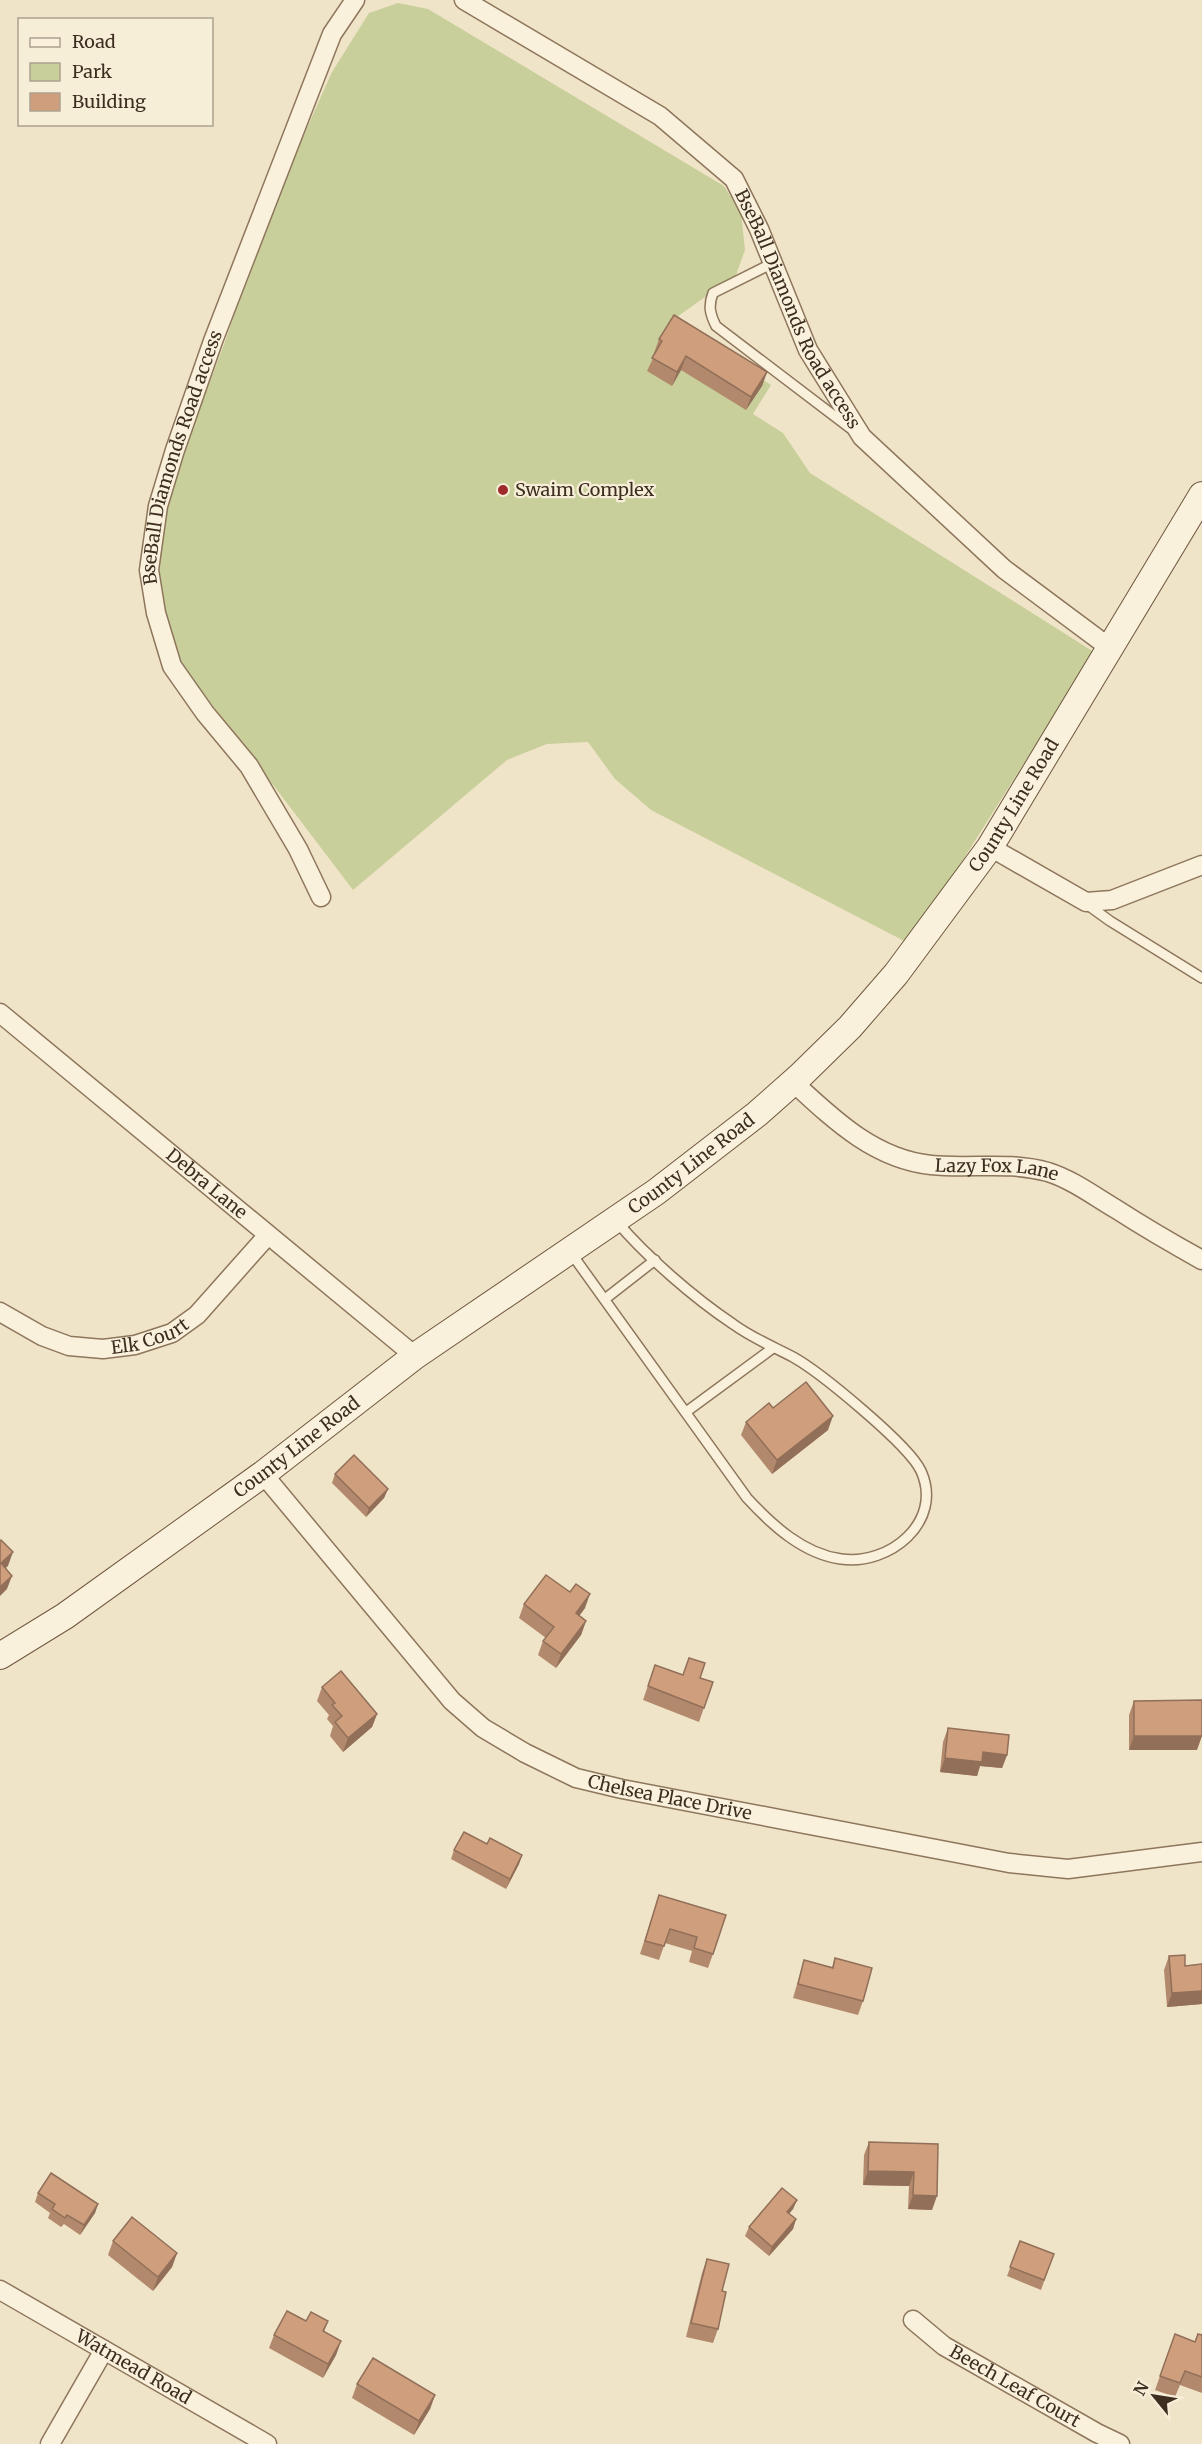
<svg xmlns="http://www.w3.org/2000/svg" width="1202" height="2444" viewBox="0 0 1202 2444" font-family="Merriweather,serif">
<rect width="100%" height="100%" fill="#f0e4c8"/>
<polygon fill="#c9cf9b" points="398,3 428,9 724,186 741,212 745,250 736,275 677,317 687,330 771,385 753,414 783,433 810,473 1094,652 910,944 651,810 615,779 588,742 547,744 507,760 353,890 176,657 155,590 163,506 226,339 264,224 332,72 369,13"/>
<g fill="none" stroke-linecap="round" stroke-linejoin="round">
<g stroke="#8d765c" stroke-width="12">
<g id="lane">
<path d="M773,263L713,293C708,306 710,314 716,326L850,428"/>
<polyline points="1085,903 1110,921 1202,978"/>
<path d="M571,1253L747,1498C772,1525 803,1554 841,1559C889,1566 944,1522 921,1471C909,1445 820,1372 793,1357C772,1346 752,1338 733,1324C694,1298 647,1257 617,1222"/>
<polyline points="605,1299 655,1260"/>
<polyline points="686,1412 773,1348"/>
</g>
</g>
<g stroke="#8d765c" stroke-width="21">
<g id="street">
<path id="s1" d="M464,0L660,116L734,179L759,229L808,350L862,437L1004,569L1110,648"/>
<polyline points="990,847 1086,902 1112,900 1202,865"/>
<path id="s2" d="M321,897L298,849L249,766L205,713L172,666L156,613L149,570L158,506L175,450L213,341L332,34L355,0"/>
<path id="s3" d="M0,1013L415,1356"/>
<path id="s4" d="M793,1082C833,1119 874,1159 931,1165C971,1169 1008,1161 1048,1172C1073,1180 1094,1196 1116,1209C1144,1227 1173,1244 1202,1260"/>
<path id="s5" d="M0,1312L42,1336L69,1346L103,1349L135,1345L172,1333L197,1315L268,1235"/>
<path id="s6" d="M263,1474L452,1701L483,1728L525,1753L576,1778L622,1789L1009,1863L1068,1869L1202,1852"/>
<path id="s7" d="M0,2290L267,2444"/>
<path id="s8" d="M913,2320L944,2346L1097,2433L1120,2444"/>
<polyline points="50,2444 104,2350"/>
</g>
</g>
<g stroke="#6f573f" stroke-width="28">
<g id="secondary">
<path id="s9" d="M0,1656L65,1616L263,1474L415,1356L656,1192L757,1114L800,1076L850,1027L896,974L990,847L1202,495"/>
</g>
</g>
<use href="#lane" stroke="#faf1dc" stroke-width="9"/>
<use href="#street" stroke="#faf1dc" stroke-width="18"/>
<use href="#secondary" stroke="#faf1dc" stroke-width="26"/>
</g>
<g fill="#b2896c">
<polygon points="659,339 767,372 762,386 746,410 681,370 672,386 647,371 655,354 654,353"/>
<polygon points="773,1408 828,1430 772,1474 741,1435 746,1422"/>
<polygon points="335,1474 388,1489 384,1498 366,1517 332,1483"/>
<polygon points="524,1604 585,1608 579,1616 586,1621 581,1635 556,1668 538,1655 543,1641 546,1638 519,1618"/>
<polygon points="655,1665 683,1675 700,1678 713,1682 699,1722 643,1700"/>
<polygon points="322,1687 377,1714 372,1727 343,1752 330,1736 333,1726 327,1719 329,1715 317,1701"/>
<polygon points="1134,1701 1197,1750 1129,1750 1129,1715"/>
<polygon points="948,1728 1007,1755 1002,1768 980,1766 977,1776 940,1772 943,1742"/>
<polygon points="487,1844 522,1855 519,1864 506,1889 451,1859 454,1850"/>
<polygon points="659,1895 713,1954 708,1968 689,1962 692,1951 665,1943 659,1960 640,1954"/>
<polygon points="1169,1956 1185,1966 1202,1964 1202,2004 1167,2007 1164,1970"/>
<polygon points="835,1958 863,2001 858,2015 793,1998 800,1974 804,1960 832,1967"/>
<polygon points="869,2142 938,2144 932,2210 908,2209 909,2186 863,2185 864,2155"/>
<polygon points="38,2193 98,2204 95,2213 80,2235 64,2224 61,2227 48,2218 50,2213 35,2202"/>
<polygon points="797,2200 793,2209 789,2214 796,2219 793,2229 769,2256 745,2236 749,2227"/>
<polygon points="113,2241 177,2253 172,2267 153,2291 108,2255"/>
<polygon points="1020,2241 1054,2254 1041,2290 1007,2276"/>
<polygon points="707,2259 722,2291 718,2329 713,2343 686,2337 702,2273"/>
<polygon points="306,2321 328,2321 324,2332 341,2341 336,2355 323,2378 269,2348 274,2335"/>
<polygon points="1175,2334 1195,2342 1202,2335 1202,2393 1180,2385 1175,2397 1155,2390"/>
<polygon points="357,2384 435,2395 430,2409 414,2435 352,2398"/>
</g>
<g fill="#916f58">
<polygon points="686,356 681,370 672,386 677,372"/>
<polygon points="767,372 762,386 746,410 751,397"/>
<polygon points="833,1416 828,1430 772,1474 777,1460"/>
<polygon points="388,1489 384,1498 366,1517 369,1508"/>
<polygon points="13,1552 8,1566 0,1573 1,1563"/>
<polygon points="12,1576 7,1589 0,1596 0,1587"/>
<polygon points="590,1594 585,1608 571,1627 576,1613"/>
<polygon points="586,1621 581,1635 556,1668 561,1654"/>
<polygon points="377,1714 372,1727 343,1752 348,1738"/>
<polygon points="1134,1736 1202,1736 1197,1750 1129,1750"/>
<polygon points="983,1752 1007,1755 1002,1768 980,1766 977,1776 940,1772 945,1758"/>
<polygon points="522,1855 519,1864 506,1889 510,1879"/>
<polygon points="1202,1991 1202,2004 1167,2007 1172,1993"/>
<polygon points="868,2171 914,2172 909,2186 863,2185"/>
<polygon points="913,2195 937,2196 932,2210 908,2209"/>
<polygon points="797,2200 793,2209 783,2221 787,2212"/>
<polygon points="98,2204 95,2213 80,2235 84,2225"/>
<polygon points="796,2219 793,2229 769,2256 772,2247"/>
<polygon points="177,2253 172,2267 153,2291 158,2277"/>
<polygon points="341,2341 336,2355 323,2378 328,2364"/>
<polygon points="435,2395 430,2409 414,2435 419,2421"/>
</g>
<g fill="#cf9f7d" stroke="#916f58" stroke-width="1.5">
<polygon points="674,315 767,372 751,397 686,356 677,372 652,358 662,341 659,339"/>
<polygon points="806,1382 833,1416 777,1460 746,1422 769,1403 773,1408"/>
<polygon points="354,1455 388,1489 369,1508 335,1474"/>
<polygon points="1,1540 13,1552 1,1563 12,1576 0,1587 0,1541"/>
<polygon points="546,1575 570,1592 576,1584 590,1594 576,1613 586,1621 561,1654 543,1641 554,1627 524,1604"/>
<polygon points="689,1658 705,1663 700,1678 713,1682 704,1708 648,1686 655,1665 683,1675"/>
<polygon points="341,1671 377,1714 348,1738 335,1722 342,1716 332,1705 335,1703 322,1687"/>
<polygon points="1202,1700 1202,1736 1134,1736 1134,1701"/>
<polygon points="948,1728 1009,1735 1007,1755 983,1752 982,1762 945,1758"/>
<polygon points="464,1832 487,1844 490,1838 522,1855 510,1879 454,1850"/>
<polygon points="659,1895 726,1915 713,1954 694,1948 697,1937 670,1929 664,1946 645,1941"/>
<polygon points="1185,1955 1185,1966 1202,1964 1202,1991 1172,1993 1169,1956"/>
<polygon points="835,1958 872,1968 863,2001 798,1984 804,1960 833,1968"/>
<polygon points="869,2142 938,2144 937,2196 913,2195 914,2172 868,2171"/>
<polygon points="51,2173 98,2204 84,2225 67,2215 65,2218 52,2209 55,2204 38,2193"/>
<polygon points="782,2188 797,2200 787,2212 796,2219 772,2247 749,2227"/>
<polygon points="132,2217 177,2253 158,2277 113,2241"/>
<polygon points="1020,2241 1054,2254 1044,2280 1010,2267"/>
<polygon points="707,2259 729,2264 722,2291 726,2292 718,2329 691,2323"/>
<polygon points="287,2311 306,2321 311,2312 328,2321 323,2331 341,2341 328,2364 274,2335"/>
<polygon points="1175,2334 1195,2342 1198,2334 1202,2335 1202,2377 1185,2371 1180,2383 1160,2376"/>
<polygon points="373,2358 435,2395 419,2421 357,2384"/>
</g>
<circle fill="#9e2a2b" stroke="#f7eed8" stroke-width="2" cx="503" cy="490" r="6"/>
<g text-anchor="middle" stroke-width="4.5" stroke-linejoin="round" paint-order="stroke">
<g font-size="18" fill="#3d2e20" stroke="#f7eed8">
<text dy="6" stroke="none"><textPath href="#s1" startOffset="470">BseBall Diamonds Road access</textPath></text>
<text dy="6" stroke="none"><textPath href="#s2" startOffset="492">BseBall Diamonds Road access</textPath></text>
<text dy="6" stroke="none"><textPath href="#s9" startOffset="1335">County Line Road</textPath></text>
<text dy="6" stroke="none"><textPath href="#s9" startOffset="849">County Line Road</textPath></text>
<text dy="6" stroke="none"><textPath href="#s4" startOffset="230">Lazy Fox Lane</textPath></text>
<text dy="6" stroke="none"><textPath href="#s3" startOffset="268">Debra Lane</textPath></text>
<text dy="6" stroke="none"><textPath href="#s5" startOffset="160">Elk Court</textPath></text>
<text dy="6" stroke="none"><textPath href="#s9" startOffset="363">County Line Road</textPath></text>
<text dy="6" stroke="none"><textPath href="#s6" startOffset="538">Chelsea Place Drive</textPath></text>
<text dy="6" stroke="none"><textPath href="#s7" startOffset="154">Watmead Road</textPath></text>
<text dy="6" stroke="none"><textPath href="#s8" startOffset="122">Beech Leaf Court</textPath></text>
</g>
<g font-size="18" fill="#3d2e20" stroke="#f7eed8" text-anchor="start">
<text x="515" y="496">Swaim Complex</text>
</g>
</g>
<rect x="18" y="18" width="195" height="108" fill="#f7eed8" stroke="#ada18e" stroke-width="1.5"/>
<rect x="30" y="38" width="30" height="9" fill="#faf1dc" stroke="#ada18e" stroke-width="1.5"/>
<text x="72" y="48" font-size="18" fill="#3d2e20">Road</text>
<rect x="30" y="63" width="30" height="18" fill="#c9cf9b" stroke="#ada18e" stroke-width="1.5"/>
<text x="72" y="78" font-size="18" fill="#3d2e20">Park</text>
<rect x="30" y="93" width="30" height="18" fill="#cf9f7d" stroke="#ada18e" stroke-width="1.5"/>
<text x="72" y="108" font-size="18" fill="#3d2e20">Building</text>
<g transform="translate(1154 2396) rotate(300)" stroke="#f7eed8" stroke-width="4.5" paint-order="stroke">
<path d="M0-4.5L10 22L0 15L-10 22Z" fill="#3d2e20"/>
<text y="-9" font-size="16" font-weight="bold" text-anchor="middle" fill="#3d2e20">N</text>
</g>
</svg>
